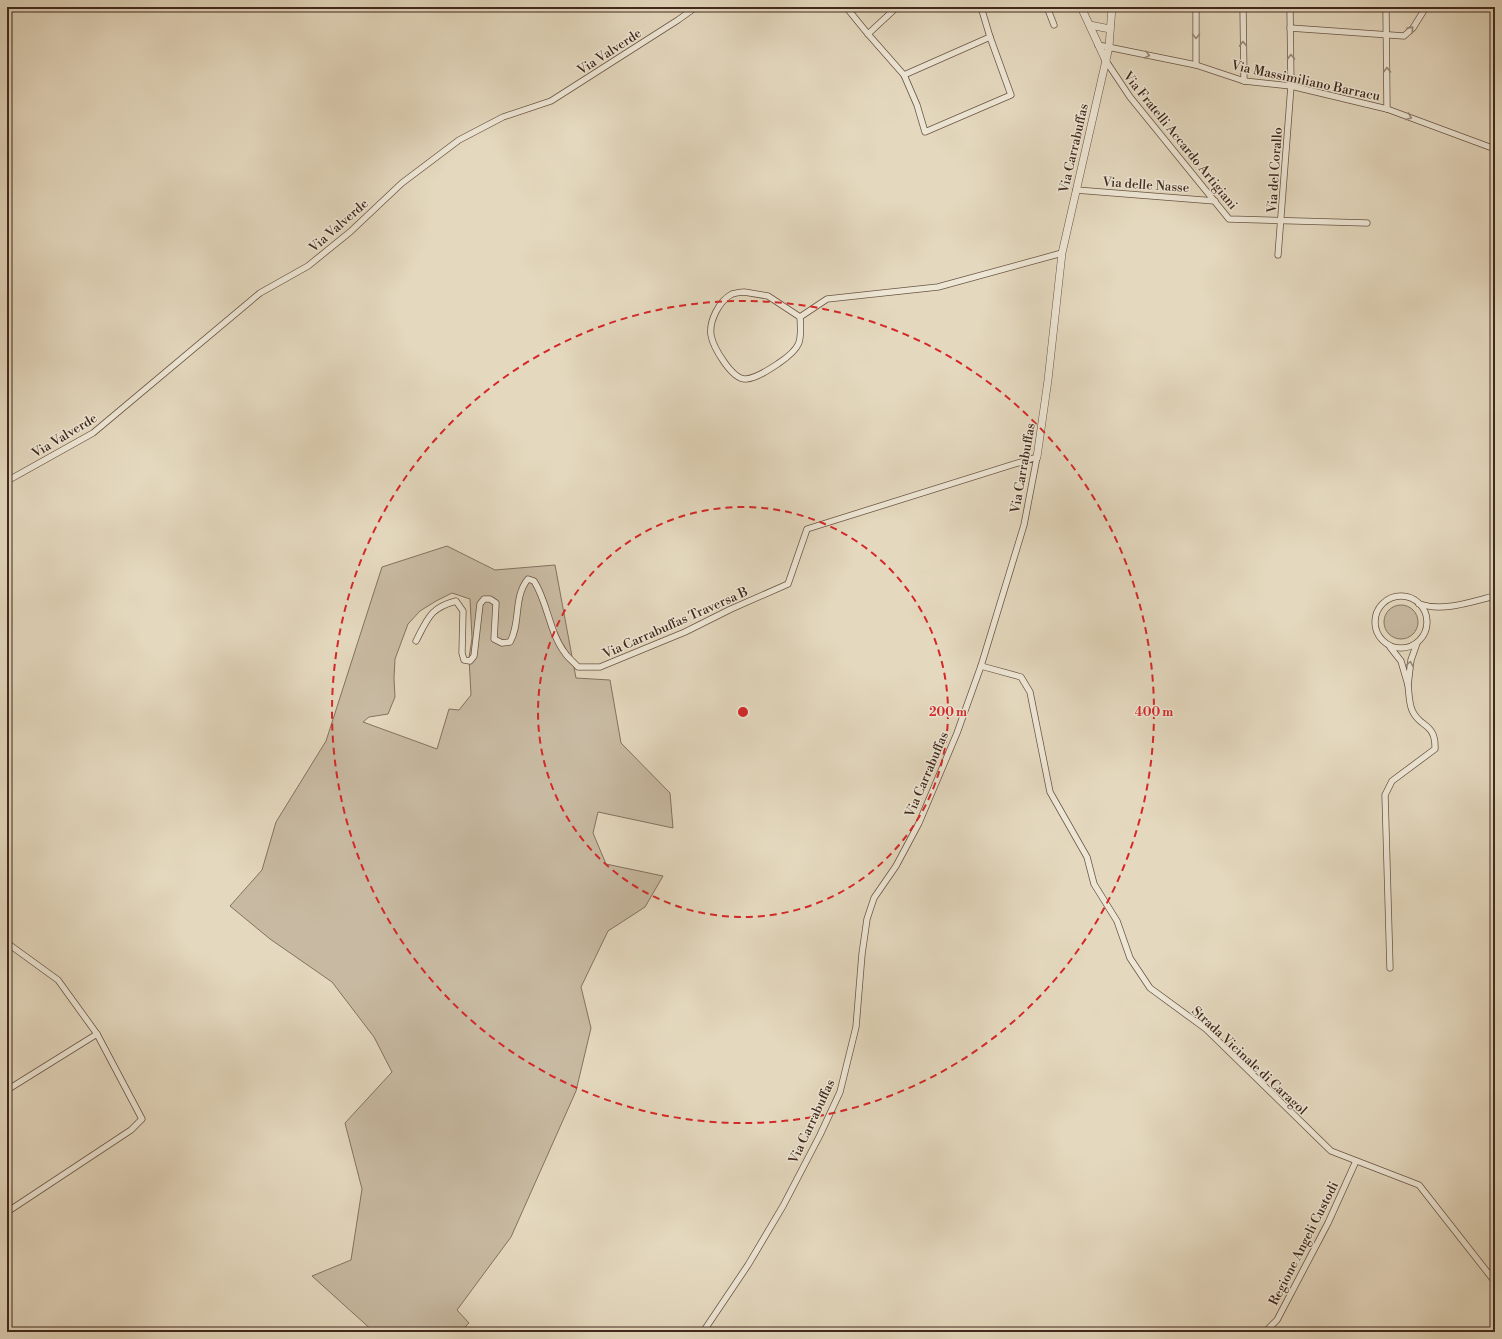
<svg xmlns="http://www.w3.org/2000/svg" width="1502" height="1339" viewBox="0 0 1502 1339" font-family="'Libre Bodoni',serif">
<rect width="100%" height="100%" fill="#e4d8be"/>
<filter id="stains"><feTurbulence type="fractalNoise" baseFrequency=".005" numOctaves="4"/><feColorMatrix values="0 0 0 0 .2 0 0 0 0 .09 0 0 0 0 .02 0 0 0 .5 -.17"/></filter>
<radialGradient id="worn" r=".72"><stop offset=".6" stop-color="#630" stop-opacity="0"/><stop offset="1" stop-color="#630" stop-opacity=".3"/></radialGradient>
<g fill="#c8baa2" stroke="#84725f" fill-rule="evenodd">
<path d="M447,546L495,570L555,565L576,678L610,680L621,743L670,793L673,828L598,812L593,833L606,864L663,876L645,907L608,931L581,987L591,1028L576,1091L511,1237L457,1310L469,1323L460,1332H374L312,1276L351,1260L362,1189L345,1123L392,1072L374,1037L332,982L270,939L230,906L262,870L276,822L326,741L382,567ZM452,593L470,599L472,638L469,658L471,695L459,710L449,709L437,749L363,722L369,717L388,714L395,697L394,678L395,659L408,624L420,611L436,601Z"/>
<circle cx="1401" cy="622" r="17"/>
</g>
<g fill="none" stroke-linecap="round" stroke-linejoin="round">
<g stroke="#6a5544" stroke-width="7">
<g id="minor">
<polyline points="846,7 868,34 904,75 917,105 925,132 1011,95 990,37 981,7"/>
<polyline points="1047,7 1054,25"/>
<polyline points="1196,7 1196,65"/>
<polyline points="1243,7 1244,81"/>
<polyline points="1386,7 1387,109"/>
<polyline points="1290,28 1404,36 1413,28 1426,7"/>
<polyline points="868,34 897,7"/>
<polyline points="1098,45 1196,65 1244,81 1291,86 1387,109 1495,149"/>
<polyline points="1106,61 1130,97 1229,219 1367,223"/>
<polyline points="904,75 990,37"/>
<polyline points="1076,190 1215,201"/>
<polyline points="1278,255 1291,86 1290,7"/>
<path d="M744,292L768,296L800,317C802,342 801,348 779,363C770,369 757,378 746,379C732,380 713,347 711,335C709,321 719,301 732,294C736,293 741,292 744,292Z"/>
<polyline points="800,317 827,299 938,287 1062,253"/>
<polyline points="7,481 93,433 260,293 308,266 350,232 402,183 459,140 503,117 551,101 678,20 696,7"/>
<circle cx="1401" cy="622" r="26"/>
<path d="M1419,604C1444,612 1470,602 1495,596"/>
<path d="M416,641C428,618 430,608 456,601L463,611L462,653L464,660L470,661L474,656L480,604L484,599H490L496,603L494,639L502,643L510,642C521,623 513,597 528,579L534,581C548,603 549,632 565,653C568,658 574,662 578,667H600L685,632L731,609L788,584L807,529L1037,457L1024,525L981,666L957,733L919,823L896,866L874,898L867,919L862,954L856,1027L840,1092L820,1135L783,1206L748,1265L703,1332"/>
<polyline points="1390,647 1401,661 1408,685 1411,660 1417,643"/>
<polyline points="981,666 1021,677 1030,692 1050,792 1087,857 1094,884 1117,921 1130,958 1150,988 1206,1029 1331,1151 1419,1185 1492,1278 1495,1280"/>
<polyline points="7,943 58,980 97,1034 142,1119 131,1130 7,1212"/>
<path d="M1390,968L1385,795L1392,781L1435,749C1436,722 1419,728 1412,710C1409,703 1409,693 1408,685"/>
<polyline points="7,1090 97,1034"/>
<polyline points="1265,1332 1277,1320 1328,1223 1356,1161"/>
</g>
</g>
<g stroke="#6a5544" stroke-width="8">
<g id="tertiary">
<polyline points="1081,7 1106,61"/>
<polyline points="1090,25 1110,29"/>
<polyline points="1037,457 1048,380 1062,253 1109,47 1112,7"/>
</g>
</g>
<g stroke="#41291c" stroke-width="10">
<polyline id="primary" points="1495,7 1495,22"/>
</g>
<use href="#minor" stroke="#ede6d5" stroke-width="5.5"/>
<use href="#tertiary" stroke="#ede6d5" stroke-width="7"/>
<use href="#primary" stroke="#e4d8be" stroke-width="8"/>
</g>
<defs><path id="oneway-chevron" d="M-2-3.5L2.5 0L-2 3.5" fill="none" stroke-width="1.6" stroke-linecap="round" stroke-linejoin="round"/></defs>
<g stroke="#978878">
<use href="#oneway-chevron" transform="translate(1411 29) rotate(-48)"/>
<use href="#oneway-chevron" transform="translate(1196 36) rotate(90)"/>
<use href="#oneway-chevron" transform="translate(1243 44) rotate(-91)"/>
<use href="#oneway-chevron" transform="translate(1147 55) rotate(12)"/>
<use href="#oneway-chevron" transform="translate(1291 57) rotate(-91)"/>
<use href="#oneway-chevron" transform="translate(1387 70) rotate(-91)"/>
<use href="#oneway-chevron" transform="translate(1409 117) rotate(21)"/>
<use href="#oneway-chevron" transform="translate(1410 664) rotate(-81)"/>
</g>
<g fill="none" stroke="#d62828" stroke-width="2" stroke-dasharray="7 5">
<circle cx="743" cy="712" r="205"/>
<circle cx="743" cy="712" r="411"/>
</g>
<g text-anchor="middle" stroke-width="3" stroke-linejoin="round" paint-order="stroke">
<g font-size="13" fill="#41291c" stroke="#ede6d5">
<text transform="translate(609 51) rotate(-33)" y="5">Via Valverde</text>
<text transform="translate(1306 80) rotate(12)" y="5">Via Massimiliano Barracu</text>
<text transform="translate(1181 140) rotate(51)" y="5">Via Fratelli Accardo Artigiani</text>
<text transform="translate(1073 148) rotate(-77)" y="5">Via Carrabuffas</text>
<text transform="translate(1274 170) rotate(-86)" y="5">Via del Corallo</text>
<text transform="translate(1146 184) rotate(4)" y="5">Via delle Nasse</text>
<text transform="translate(338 225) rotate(-41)" y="5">Via Valverde</text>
<text transform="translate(64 435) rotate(-31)" y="5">Via Valverde</text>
<text transform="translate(1022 468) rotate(-80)" y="5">Via Carrabuffas</text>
<text transform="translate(675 622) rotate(-24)" y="5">Via Carrabuffas Traversa B</text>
<text transform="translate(926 774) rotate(-67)" y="5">Via Carrabuffas</text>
<text transform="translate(1250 1060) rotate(43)" y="5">Strada Vicinale di Caragol</text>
<text transform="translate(811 1121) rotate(-65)" y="5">Via Carrabuffas</text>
<text transform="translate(1303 1243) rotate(-63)" y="5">Regione Angeli Custodi</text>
</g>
</g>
<circle cx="743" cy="712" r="6" fill="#d62828" stroke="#ede6d5" stroke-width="2"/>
<g font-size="12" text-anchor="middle" font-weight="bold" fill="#d62828" stroke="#ede6d5" stroke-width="3" stroke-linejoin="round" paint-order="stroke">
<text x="948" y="716">200 m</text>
<text x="1154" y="716">400 m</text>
</g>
<rect width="1502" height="1339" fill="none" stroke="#e4d8be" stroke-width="24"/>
<rect x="8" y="8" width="1486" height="1323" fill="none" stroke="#41291c" stroke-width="2"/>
<rect x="12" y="12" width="1478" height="1315" fill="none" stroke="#41291c"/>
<rect width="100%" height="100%" filter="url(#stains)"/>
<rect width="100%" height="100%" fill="url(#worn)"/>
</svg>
